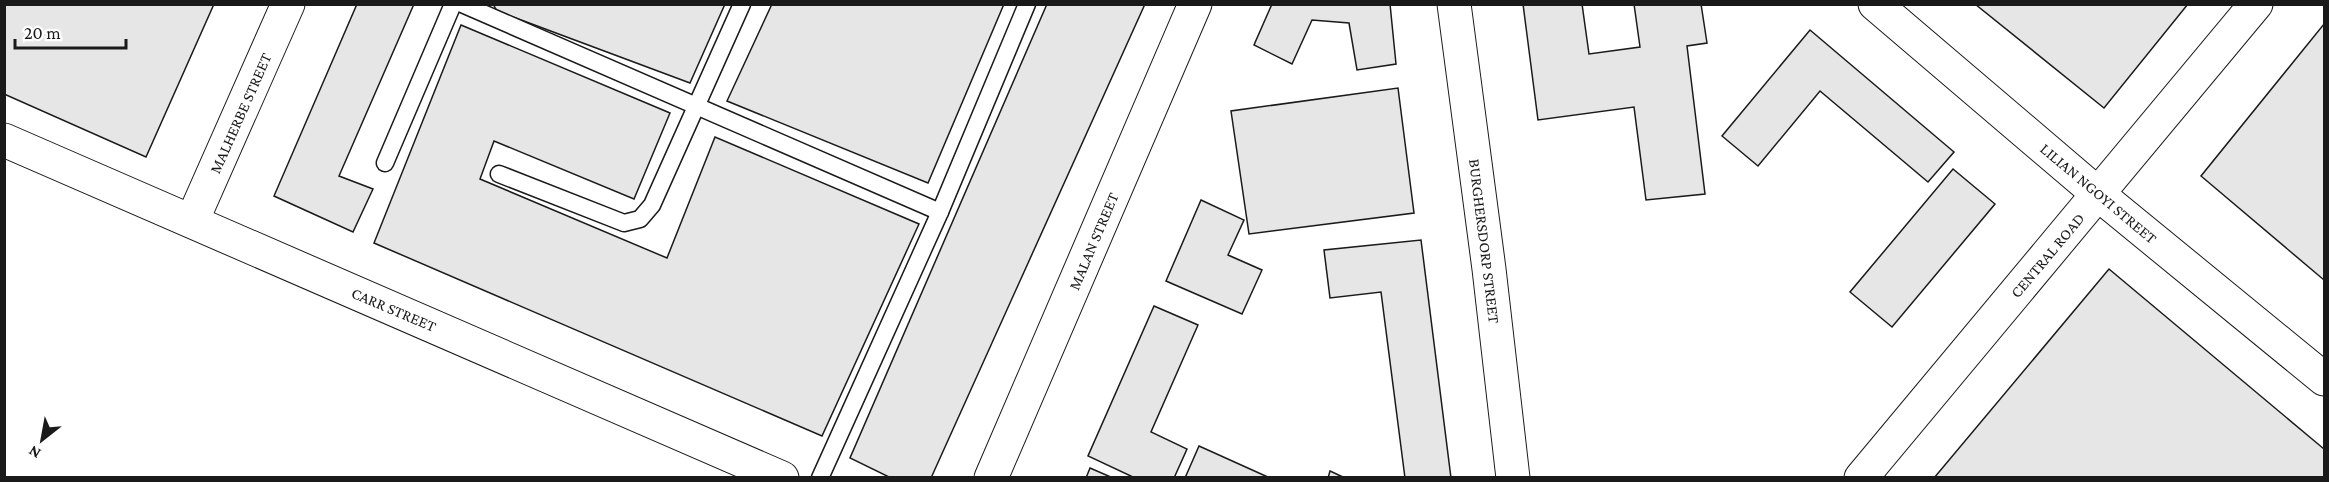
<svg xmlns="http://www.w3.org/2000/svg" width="2329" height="482" viewBox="0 0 2329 482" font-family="'Crimson Pro',serif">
<rect width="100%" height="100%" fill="#fff"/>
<g fill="#e6e6e6" stroke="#1a1a1a" stroke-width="1.5">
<polygon points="4,4 214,4 146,157 4,94"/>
<polygon points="357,4 414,4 339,176 373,189 353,232 274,196"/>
<polygon points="493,4 725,4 690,83 497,11"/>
<polygon points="772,4 1004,4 928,183 727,101"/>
<polygon points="1047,4 1145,4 931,478 891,478 850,458"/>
<polygon points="1272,4 1390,4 1396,64 1357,70 1349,23 1312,20 1292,64 1254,45"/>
<polygon points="1523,4 1582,4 1589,54 1640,47 1634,4 1701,4 1707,43 1687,46 1705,194 1646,200 1634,107 1538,120"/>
<polygon points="1975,4 2188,4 2104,108"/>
<polygon points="2324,24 2324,280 2201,176"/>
<polygon points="461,25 670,113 634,199 494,141 480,179 667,258 715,137 919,224 822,436 374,243"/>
<polygon points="1810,30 1954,152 1928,182 1820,91 1758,166 1722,136"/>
<polygon points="1398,88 1414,213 1249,234 1231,111"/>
<polygon points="1953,169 1995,204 1892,327 1850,292"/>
<polygon points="1201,200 1244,220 1228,255 1262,270 1242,314 1166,281"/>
<polygon points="1421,240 1451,478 1405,478 1381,292 1330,298 1324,250"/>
<polygon points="2109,269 2324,449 2324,478 1934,478"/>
<polygon points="1154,306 1198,325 1151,432 1187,449 1174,478 1135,478 1088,456"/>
<polygon points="1199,446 1270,478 1185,478"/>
<polygon points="1090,468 1113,478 1086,478"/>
<polygon points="1330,471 1345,478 1328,478"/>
</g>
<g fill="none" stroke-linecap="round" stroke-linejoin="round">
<g stroke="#1a1a1a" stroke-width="19">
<g id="service">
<polyline points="462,4 940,212"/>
<polyline points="385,163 453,4"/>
<polyline points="499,174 624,223 640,219 652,205 742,4"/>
<polyline points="820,478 940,212 1027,4"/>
</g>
</g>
<g stroke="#1a1a1a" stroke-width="35">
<g id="minor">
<polyline points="1454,4 1489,269 1513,478"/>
<polyline points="192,221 288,4"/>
<polyline points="991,478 1195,4"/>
<polyline points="1861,478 2256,4"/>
</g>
</g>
<g stroke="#1a1a1a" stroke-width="35">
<g id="tertiary">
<polyline points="1875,4 2098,194 2324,379"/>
<polyline points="4,140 782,478"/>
</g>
</g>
<use href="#service" stroke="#fff" stroke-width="16"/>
<use href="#minor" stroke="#fff" stroke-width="33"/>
<use href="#tertiary" stroke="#fff" stroke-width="33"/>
</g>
<g text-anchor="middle" stroke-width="4.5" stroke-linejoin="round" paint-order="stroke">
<g font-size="16" fill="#1a1a1a" stroke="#fff">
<text transform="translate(240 113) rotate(-66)" y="6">MALHERBE STREET</text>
<text transform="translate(2099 193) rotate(40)" y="6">LILIAN NGOYI STREET</text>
<text transform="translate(1093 241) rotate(-67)" y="6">MALAN STREET</text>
<text transform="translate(1485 241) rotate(83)" y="6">BURGHERSDORP STREET</text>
<text transform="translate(2047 255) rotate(-50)" y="6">CENTRAL ROAD</text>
<text transform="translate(394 309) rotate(23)" y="6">CARR STREET</text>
</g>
</g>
<rect width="2329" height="482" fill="none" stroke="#1a1a1a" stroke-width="12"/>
<g transform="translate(42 440) rotate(211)" stroke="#ffffff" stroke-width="4.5" paint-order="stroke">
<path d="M0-4.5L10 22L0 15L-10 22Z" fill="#1a1a1a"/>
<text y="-9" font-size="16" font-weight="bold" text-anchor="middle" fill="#1a1a1a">N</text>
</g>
<path d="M15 39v9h111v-9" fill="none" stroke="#1a1a1a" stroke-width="3"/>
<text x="24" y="39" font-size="18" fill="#1a1a1a" stroke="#ffffff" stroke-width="4.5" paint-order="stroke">20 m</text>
</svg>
